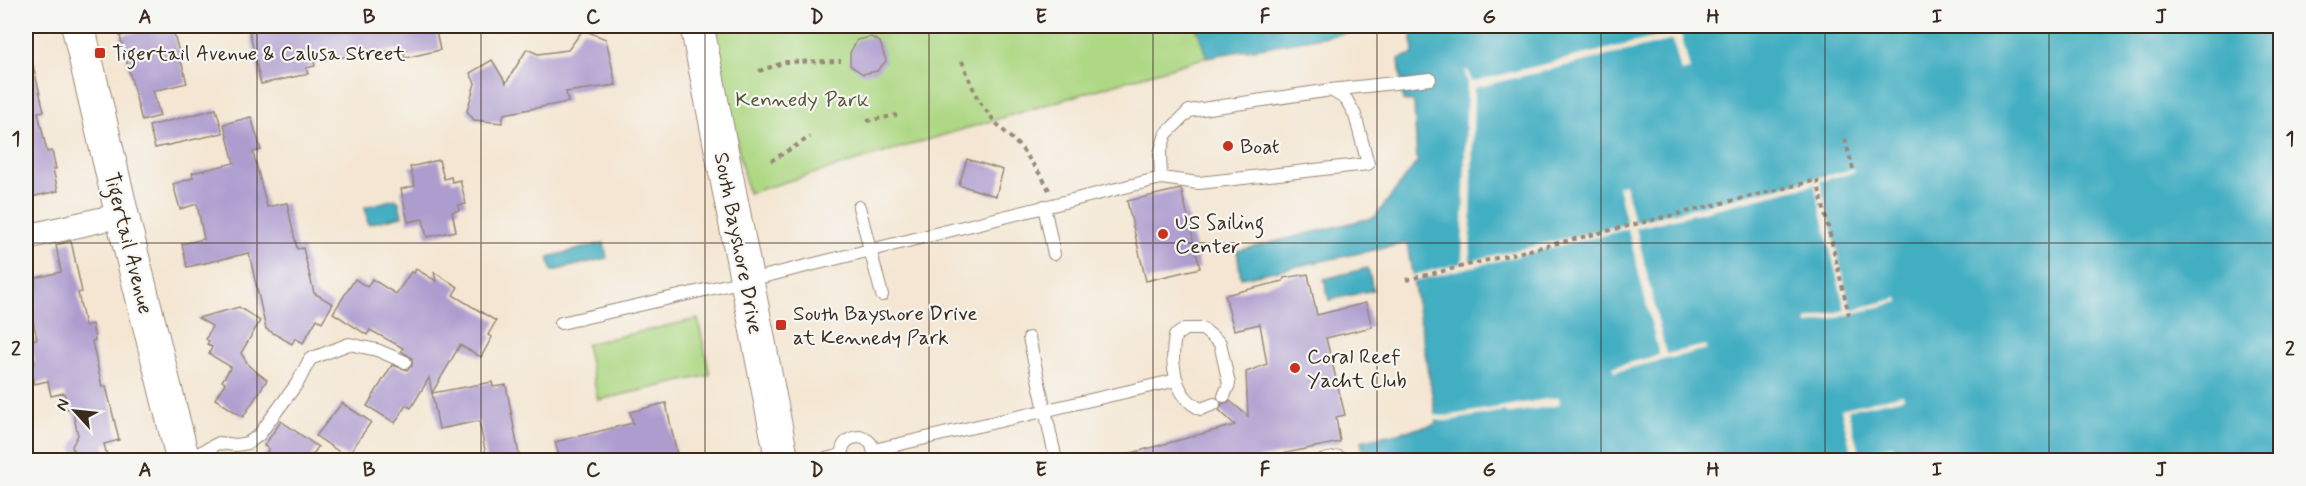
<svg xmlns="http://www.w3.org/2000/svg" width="2306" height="486" viewBox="0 0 2306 486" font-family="Mynerve,sans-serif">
<rect width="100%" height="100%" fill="#f6f6f2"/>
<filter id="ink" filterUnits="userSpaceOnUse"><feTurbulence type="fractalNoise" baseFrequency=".0167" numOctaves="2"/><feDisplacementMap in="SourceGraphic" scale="12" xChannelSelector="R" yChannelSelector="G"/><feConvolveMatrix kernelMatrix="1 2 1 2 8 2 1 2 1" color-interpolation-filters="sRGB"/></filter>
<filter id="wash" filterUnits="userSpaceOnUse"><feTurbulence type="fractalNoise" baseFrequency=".008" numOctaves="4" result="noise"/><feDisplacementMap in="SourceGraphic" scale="24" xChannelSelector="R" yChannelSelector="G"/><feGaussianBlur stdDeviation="1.35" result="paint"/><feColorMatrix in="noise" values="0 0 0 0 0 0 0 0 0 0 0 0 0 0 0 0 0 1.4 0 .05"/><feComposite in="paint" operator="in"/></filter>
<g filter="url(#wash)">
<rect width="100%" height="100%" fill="#f4e6d2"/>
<g fill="#aed884" stroke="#748151" stroke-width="1.5">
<polygon points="711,26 1196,26 1207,57 748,193"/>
<polygon points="698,319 710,375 598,400 586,344"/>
</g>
<g fill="#43aec2" stroke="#3f6c70" stroke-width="1.5">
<polygon points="1196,26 1385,26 1207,57"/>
<polygon points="1411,26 2280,26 2280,460 1428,460 1427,458 1418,460 1365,460 1361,441 1437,424 1407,243 1241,278 1237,251 1375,217 1417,162 1414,102 1403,100 1399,59 1413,54"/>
<polygon points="395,199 399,202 402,216 368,224 365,207"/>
<polygon points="604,243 607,258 552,271 548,257"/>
<polygon points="1368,268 1373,290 1329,300 1324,279"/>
</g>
<g fill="#f4e6d2">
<polygon points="1672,26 1679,26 1690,70 1681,72 1673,40 1474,88 1470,261 1627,224 1618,186 1625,184 1634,222 1854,169 1855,172 1820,181 1851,310 1898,298 1899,302 1807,325 1806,320 1845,310 1814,182 1813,185 1636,228 1666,354 1706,345 1707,349 1614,372 1613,367 1659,355 1628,229 1410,282 1409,276 1462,263 1467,83 1465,71 1468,70 1471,82 1673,33"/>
<polygon points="1903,394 1904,398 1848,410 1859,453 1893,445 1894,448 1859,456 1860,460 1812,460 1851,451 1841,409"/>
<polygon points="1559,397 1560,405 1506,414 1505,411 1446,421 1433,420 1433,415 1446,416"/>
</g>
<g id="blocks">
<g fill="#ae9ccf">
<polygon points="159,26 172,26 187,83 153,91 160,116 142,121 120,36"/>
<polygon points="264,26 307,26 308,28 329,26 435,26 440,50 405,58 403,49 314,61 315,66 306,68 308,74 261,84 249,29"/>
<polygon points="583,30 606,39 616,85 566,92 568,102 504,114 502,123 474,120 467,111 475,83 470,73 492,60 506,83 527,49 538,54 568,50"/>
<polygon points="871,37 880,42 886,61 877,71 863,74 850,65 850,53 857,40"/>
<polygon points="26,61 32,61 44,111 38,112 47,152 52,151 56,169 53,169 58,191 26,198"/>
<polygon points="216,109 223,133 155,148 149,126"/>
<polygon points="251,117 261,150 253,152 267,207 287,203 297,249 303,248 314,293 333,304 322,322 317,319 303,343 295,338 292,344 266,329 249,253 187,267 182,244 204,239 197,204 180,209 173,184 193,178 192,173 234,163 224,124"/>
<polygon points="967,159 1003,170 996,196 959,185"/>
<polygon points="439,160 444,179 451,177 452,182 460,180 466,204 458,205 459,210 452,212 456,231 427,237 423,219 408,222 401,189 415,186 410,167"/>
<polygon points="1181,189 1200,268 1146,281 1127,201"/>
<polygon points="71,241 82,292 78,293 85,326 92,324 95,340 92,341 102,387 106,386 119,440 104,444 108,460 76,460 72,446 78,435 72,408 67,409 64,393 51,396 48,381 34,384 29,364 35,363 30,340 37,339 29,302 26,302 26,280 61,272 56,245"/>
<polygon points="416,269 436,281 434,272 458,287 453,295 496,321 488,335 492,337 481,357 460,345 432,393 429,378 411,408 406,405 395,423 367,406 392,365 407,370 412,366 412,358 401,351 403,348 370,330 367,335 333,313 355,279 367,287 372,279 396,294 411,272 414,273"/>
<polygon points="1308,274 1317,315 1366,303 1372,327 1326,338 1345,415 1336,417 1340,442 1252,460 1125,460 1124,455 1235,425 1219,410 1222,404 1230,401 1248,416 1246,372 1267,364 1260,324 1234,330 1225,295 1283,281 1284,278"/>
<polygon points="239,307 260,321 241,353 249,366 267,380 243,417 215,399 225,383 222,381 231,367 209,354 212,347 207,344 209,341 206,339 212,326 198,318"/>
<polygon points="492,382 493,387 506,385 520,460 487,460 479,421 439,429 432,393"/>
<polygon points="342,403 371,422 347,457 316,436"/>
<polygon points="666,403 678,460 637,460 636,457 621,460 560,460 555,442 633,423 630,412"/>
<polygon points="281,421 318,447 309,460 261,460 269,449 264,446"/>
</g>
</g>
</g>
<g filter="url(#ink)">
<use href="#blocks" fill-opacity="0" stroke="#988878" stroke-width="1.5"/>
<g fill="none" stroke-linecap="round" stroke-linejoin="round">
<g stroke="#988878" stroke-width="14">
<g id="lane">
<polyline points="1331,90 1430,79"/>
<polyline points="1044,206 1054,254"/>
<polyline points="859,207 882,295"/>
<polyline points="561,323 766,276 1161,178 1199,183 1368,164 1355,115 1346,99 1331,90 1189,111 1166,134 1160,153 1161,178"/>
<polyline points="1029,338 1056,460"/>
<path d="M1214,404L1201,409C1174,397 1170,363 1175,336L1185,329H1203L1220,343L1229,384L1224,396"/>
<polyline points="874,450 1177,380"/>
<polyline points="186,460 219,443 236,445 248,443 259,435 298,382 310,359 349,344 377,350 405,362"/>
<polyline points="822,460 841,455"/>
<path d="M843,460C839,447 846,437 860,437C872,440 876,449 872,460"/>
<polyline points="1324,460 1339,457"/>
</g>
</g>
<g stroke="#988878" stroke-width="26">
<polyline id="street" points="26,237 122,215"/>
</g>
<g stroke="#988878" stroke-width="35">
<g id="secondary">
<polyline points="78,26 122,215 183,460"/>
<polyline points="697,26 782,460"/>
</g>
</g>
<g stroke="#988878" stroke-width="4" stroke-dasharray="4.5 4.5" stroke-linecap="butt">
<polyline points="1377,26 1377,27"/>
<polyline points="962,61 978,100 995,122 1022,149 1042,177 1049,190"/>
<polyline points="759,71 786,62 841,61"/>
<polyline points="867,121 897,115"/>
<polyline points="1845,139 1853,169"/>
<polyline points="771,161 810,137"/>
<polyline points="1406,280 1817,180 1849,315"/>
<polyline points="1833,460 1855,455 1857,460"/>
</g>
<use href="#lane" stroke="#fff" stroke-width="12"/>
<use href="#street" stroke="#fff" stroke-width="24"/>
<use href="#secondary" stroke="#fff" stroke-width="33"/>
</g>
</g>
<path fill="none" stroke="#3b2a1e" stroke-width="1.5" stroke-opacity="0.55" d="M257,26V460M481,26V460M705,26V460M929,26V460M1153,26V460M1377,26V460M1601,26V460M1825,26V460M2049,26V460M26,243H2280"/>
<g fill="#c8321e" stroke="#f6f6f2" stroke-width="2">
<rect x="94" y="47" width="12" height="12" rx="3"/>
<circle cx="1228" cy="146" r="6"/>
<circle cx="1163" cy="234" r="6"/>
<rect x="775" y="319" width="12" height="12" rx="3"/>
<circle cx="1295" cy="368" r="6"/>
</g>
<g text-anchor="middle" stroke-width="4.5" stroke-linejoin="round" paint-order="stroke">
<g font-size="21" fill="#3b2a1e" stroke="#f6f6f2" text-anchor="start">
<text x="112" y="60">Tigertail Avenue &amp; Calusa Street</text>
<text x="1240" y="153">Boat</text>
<text x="1175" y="229">US Sailing<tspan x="1175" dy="24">Center</tspan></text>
<text x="793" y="320">South Bayshore Drive<tspan x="793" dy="24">at Kennedy Park</tspan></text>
<text x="1307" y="363">Coral Reef<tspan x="1307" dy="24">Yacht Club</tspan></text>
</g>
<g font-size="21" fill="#585638" stroke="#f6f6f2">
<text x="802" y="106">Kennedy Park</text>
</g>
<g font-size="21" fill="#3b2a1e" stroke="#f6f6f2">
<text transform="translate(129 243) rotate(76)" y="7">Tigertail Avenue</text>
<text transform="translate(739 243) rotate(79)" y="7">South Bayshore Drive</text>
</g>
</g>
<rect width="2306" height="486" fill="none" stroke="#f6f6f2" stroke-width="66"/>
<g transform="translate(75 411) rotate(297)" stroke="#f6f6f2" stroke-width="4.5" paint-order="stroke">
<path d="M0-4.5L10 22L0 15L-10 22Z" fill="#3b2a1e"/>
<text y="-9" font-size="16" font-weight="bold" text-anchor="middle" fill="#3b2a1e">N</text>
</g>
<rect x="33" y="33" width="2240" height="420" fill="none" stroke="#3b2a1e" stroke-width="2"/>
<g font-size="20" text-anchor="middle" font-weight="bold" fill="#3b2a1e">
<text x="145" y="23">A</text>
<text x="369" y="23">B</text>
<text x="593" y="23">C</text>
<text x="817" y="23">D</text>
<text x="1041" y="23">E</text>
<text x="1265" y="23">F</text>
<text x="1489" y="23">G</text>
<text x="1713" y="23">H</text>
<text x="1937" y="23">I</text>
<text x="2161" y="23">J</text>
<text x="16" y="145">1</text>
<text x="2290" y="145">1</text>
<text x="16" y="355">2</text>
<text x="2290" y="355">2</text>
<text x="145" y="476">A</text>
<text x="369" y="476">B</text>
<text x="593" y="476">C</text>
<text x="817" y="476">D</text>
<text x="1041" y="476">E</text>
<text x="1265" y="476">F</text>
<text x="1489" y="476">G</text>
<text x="1713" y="476">H</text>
<text x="1937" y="476">I</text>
<text x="2161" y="476">J</text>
</g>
</svg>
